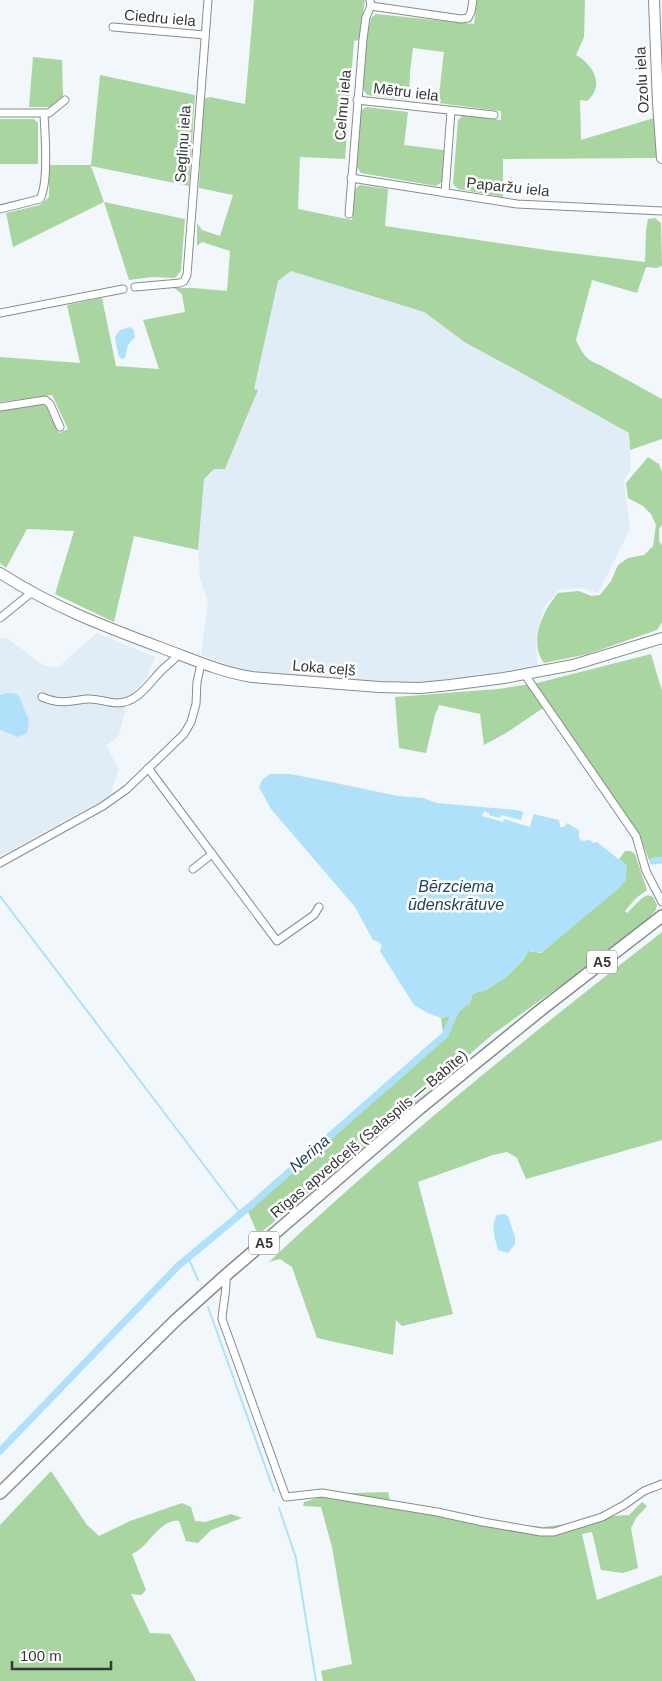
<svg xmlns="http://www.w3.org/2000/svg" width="662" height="1681" viewBox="0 0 662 1681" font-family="Arial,sans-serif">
<rect width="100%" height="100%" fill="#f2f7fb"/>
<g fill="#e1edf6">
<polygon points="291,271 424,312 466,343 518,371 629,433 631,470 624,480 630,529 598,593 582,588 559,590 544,607 536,642 538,667 413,684 351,681 248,672 201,655 208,601 200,578 198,550 204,479 214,469 225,469 246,421 257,390 254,389 278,280"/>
<polygon points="97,633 155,657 147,678 128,698 119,735 106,746 119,769 110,796 0,856 0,638 7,638 43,665 57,668"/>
</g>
<g fill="#a9d5a0">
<path d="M254,0H365L359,40L354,41L345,159L300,157L298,209L352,220L355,189L360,185L388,189L385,226L546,250L645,262L646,230L648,219L655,218L661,223L662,266L656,268L646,267L637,293L592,280L576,340C582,353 587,361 600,365L662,399V439L630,450L629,433L518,371L466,343L424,312L291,271L278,281L254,389L258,390L225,469H214L204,479L198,550L134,536L114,622L55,594L74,531L27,529L6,568L0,563V411L42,404L49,409L59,433L68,429L52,395L0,402V357L80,363L67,305L102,298L116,366L159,369L143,320L185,312L182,294L174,288H194L227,291L230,251L202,242L197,246V223L202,230L220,236L233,195L199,188L203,99L210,97L245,104Z"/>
<path d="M477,0H585L584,37L576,55C594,65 605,86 587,101L580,100L581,140L654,118L657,158L503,159V197L458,189L453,184L458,120L463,115L501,120V111L438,103L444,52L413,48L410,72L409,100L367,95L363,89L366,41L371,18L376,14L474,24Z"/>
<polygon points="33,57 62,60 63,96 50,107 29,107"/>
<polygon points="100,75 195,95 189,186 91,166 104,202 185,219 181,271 175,278 152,277 129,280 104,202 13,247 6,213 40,205 49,197 49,165 91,165"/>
<polygon points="366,107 408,112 404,145 444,150 442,182 436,186 361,173 356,166 361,111"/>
<polygon points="0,119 34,119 38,123 38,164 0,164"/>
<path d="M648,457L659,464L662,472V525L659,529V541L662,545V622L657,630L588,654L544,663C528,642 543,611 558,593L579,591L591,596L600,595L611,581L618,565L628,558L644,555L653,546L656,525L651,514L643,506L628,498L626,483Z"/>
<polygon points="651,654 662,691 662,857 649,860 640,836 549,704 506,733 484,745 480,714 439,705 435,715 426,753 399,748 395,697 498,689 537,683"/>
<polygon points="625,851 631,851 635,854 647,890 636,898 625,911 627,913 642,898 648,895 653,897 657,905 656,910 648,919 566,982 493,1034 371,1140 258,1235 246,1207 443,1033 441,1018 454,1015 470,1003 472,995 474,993 486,990 506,977 524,959 528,951 541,953 552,943 627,866 619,859"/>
<path d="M662,932V1140L526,1179L517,1158L507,1152L493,1155L418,1182L453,1314L402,1326L396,1320L393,1355L317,1338L292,1267L280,1259L269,1262C393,1145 527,1037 662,932Z"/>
<path d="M51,1471L87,1525L99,1536L130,1521L182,1503L191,1507L195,1521L205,1522L231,1514L242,1518L211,1530L198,1543L186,1541L179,1521C160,1518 149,1547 132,1554L146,1590L141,1595L131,1594L150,1633L170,1634L196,1681H0V1525Z"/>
<polygon points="388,1492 390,1500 407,1506 502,1523 543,1527 606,1519 612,1516 629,1515 642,1502 647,1506 636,1518 631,1528 638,1568 623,1573 601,1570 592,1532 582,1534 597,1600 662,1575 662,1681 323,1681 321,1671 352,1664 332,1547 321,1507 303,1506 304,1502 317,1498 319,1494"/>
</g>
<g fill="#afe1fb">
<polygon points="130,327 134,330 135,337 128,345 125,358 121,359 118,354 115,337 120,330"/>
<path d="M7,693C19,694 19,694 23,706C28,720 31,716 27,733L18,737L0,730V695Z"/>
<path d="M270,774H290L321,780L398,796L423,798L437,803L516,810L559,820L560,827H564L567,823L579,830V838L582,841L590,840L593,843L597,842L627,866L626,880L618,889L545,950C538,955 536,951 528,951L524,959L506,977L486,990L474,993L472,995L470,1003L454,1015L441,1018L428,1013L414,1005L380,951L382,946L379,942L373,940L355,907L271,809L259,787L262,780Z"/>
<path d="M504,1214L508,1216L515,1237V1244L508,1253L498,1250C495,1238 490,1226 497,1215Z"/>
</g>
<polygon fill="#f2f7fb" points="524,809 534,812 530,827 504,819 503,822 482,816 484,811 489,813 489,815 500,818 501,815 521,820"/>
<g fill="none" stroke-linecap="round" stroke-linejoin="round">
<g stroke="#afe1fb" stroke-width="2">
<polyline points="0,896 241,1214"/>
<polyline points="188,1257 198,1280"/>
<polyline points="208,1307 274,1491"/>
<polyline points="279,1508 296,1558 316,1681"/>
</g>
<g stroke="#afe1fb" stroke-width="7">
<polyline points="653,861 662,860"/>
<polyline points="0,1451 178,1266 249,1207 445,1035 457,1008"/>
</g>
<g stroke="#878c8f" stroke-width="9">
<g id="minor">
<polyline points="371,6 461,19 468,18 471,12 473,0"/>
<polyline points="113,27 205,35"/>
<polyline points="357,100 494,115"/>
<polyline points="0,113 49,113 65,100"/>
<polyline points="351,178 517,204 662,211"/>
<polyline points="445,193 451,111"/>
<path d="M0,209L40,199C49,182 45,134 44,114"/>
<polyline points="349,214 363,39 366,17 371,6 370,0"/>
<polyline points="135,287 180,283 184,281 187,275 208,0"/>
<polyline points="0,313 123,289"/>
<polyline points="0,407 45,400 50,404 60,427"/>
<polyline points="0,618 31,593"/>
<polyline points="525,675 636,836 646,871 662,902"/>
<path d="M42,697C61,705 68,701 87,699C97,698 107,703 117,703C138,703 149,683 162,670C168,664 174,661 178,654"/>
<polyline points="148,768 277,941 314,915 319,907"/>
<polyline points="0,863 103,806 127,789 184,734 191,722 196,704 197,682 201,664"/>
<polyline points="193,869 212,854"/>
<path d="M226,1275C227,1292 223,1303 222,1319L286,1497L322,1493L437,1512L483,1522L541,1532H554L602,1517L624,1505L644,1491L662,1484"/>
</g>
</g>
<g stroke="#878c8f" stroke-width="12">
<g id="secondary">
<polyline points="654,0 658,103 662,158"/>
<path d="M0,573C53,607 103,626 162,648C192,659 220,672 252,677L379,687L420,688L450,685L504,678L573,665L662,638"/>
</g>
</g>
<g stroke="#878c8f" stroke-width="14">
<polyline id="trunk" points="0,1493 177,1319 226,1275 420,1108 542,1009 662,916"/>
</g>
<use href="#minor" stroke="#fff" stroke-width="7"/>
<use href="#secondary" stroke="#fff" stroke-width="10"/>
<use href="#trunk" stroke="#fff" stroke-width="11"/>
</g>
<g text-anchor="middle" stroke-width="5" stroke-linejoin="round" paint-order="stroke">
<g fill="#fff" stroke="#727374" stroke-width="1">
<rect x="587" y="950.5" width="30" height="23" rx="4"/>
<rect x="249" y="1231.5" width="30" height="23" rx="4"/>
</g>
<g font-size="14" font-weight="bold" fill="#353738">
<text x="602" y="967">A5</text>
<text x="264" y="1248">A5</text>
</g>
<g font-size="15" fill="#353738" stroke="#fff">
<text transform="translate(160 18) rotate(5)" y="5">Ciedru iela</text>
<text transform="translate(642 80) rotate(-93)" y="5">Ozolu iela</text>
<text transform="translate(406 92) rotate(7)" y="5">Mētru iela</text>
<text transform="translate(343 105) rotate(-85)" y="5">Celmu iela</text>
<text transform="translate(183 144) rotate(-86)" y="5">Segliņu iela</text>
<text transform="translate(508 187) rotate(6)" y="5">Paparžu iela</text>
<text transform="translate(324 668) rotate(5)" y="5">Loka ceļš</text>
<text transform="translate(369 1134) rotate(-40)" y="5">Rīgas apvedceļš (Salaspils — Babīte)</text>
</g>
<g font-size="16" font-style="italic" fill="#204659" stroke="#fff">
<text x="456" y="892">Bērzciema<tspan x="456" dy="18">ūdenskrātuve</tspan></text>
<text transform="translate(309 1153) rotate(-41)" y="6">Neriņa</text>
</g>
</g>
<path d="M12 1661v8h99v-8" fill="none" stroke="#353738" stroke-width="2.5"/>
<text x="20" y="1661" font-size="15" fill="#353738" stroke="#ffffff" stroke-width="4" paint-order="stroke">100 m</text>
</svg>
